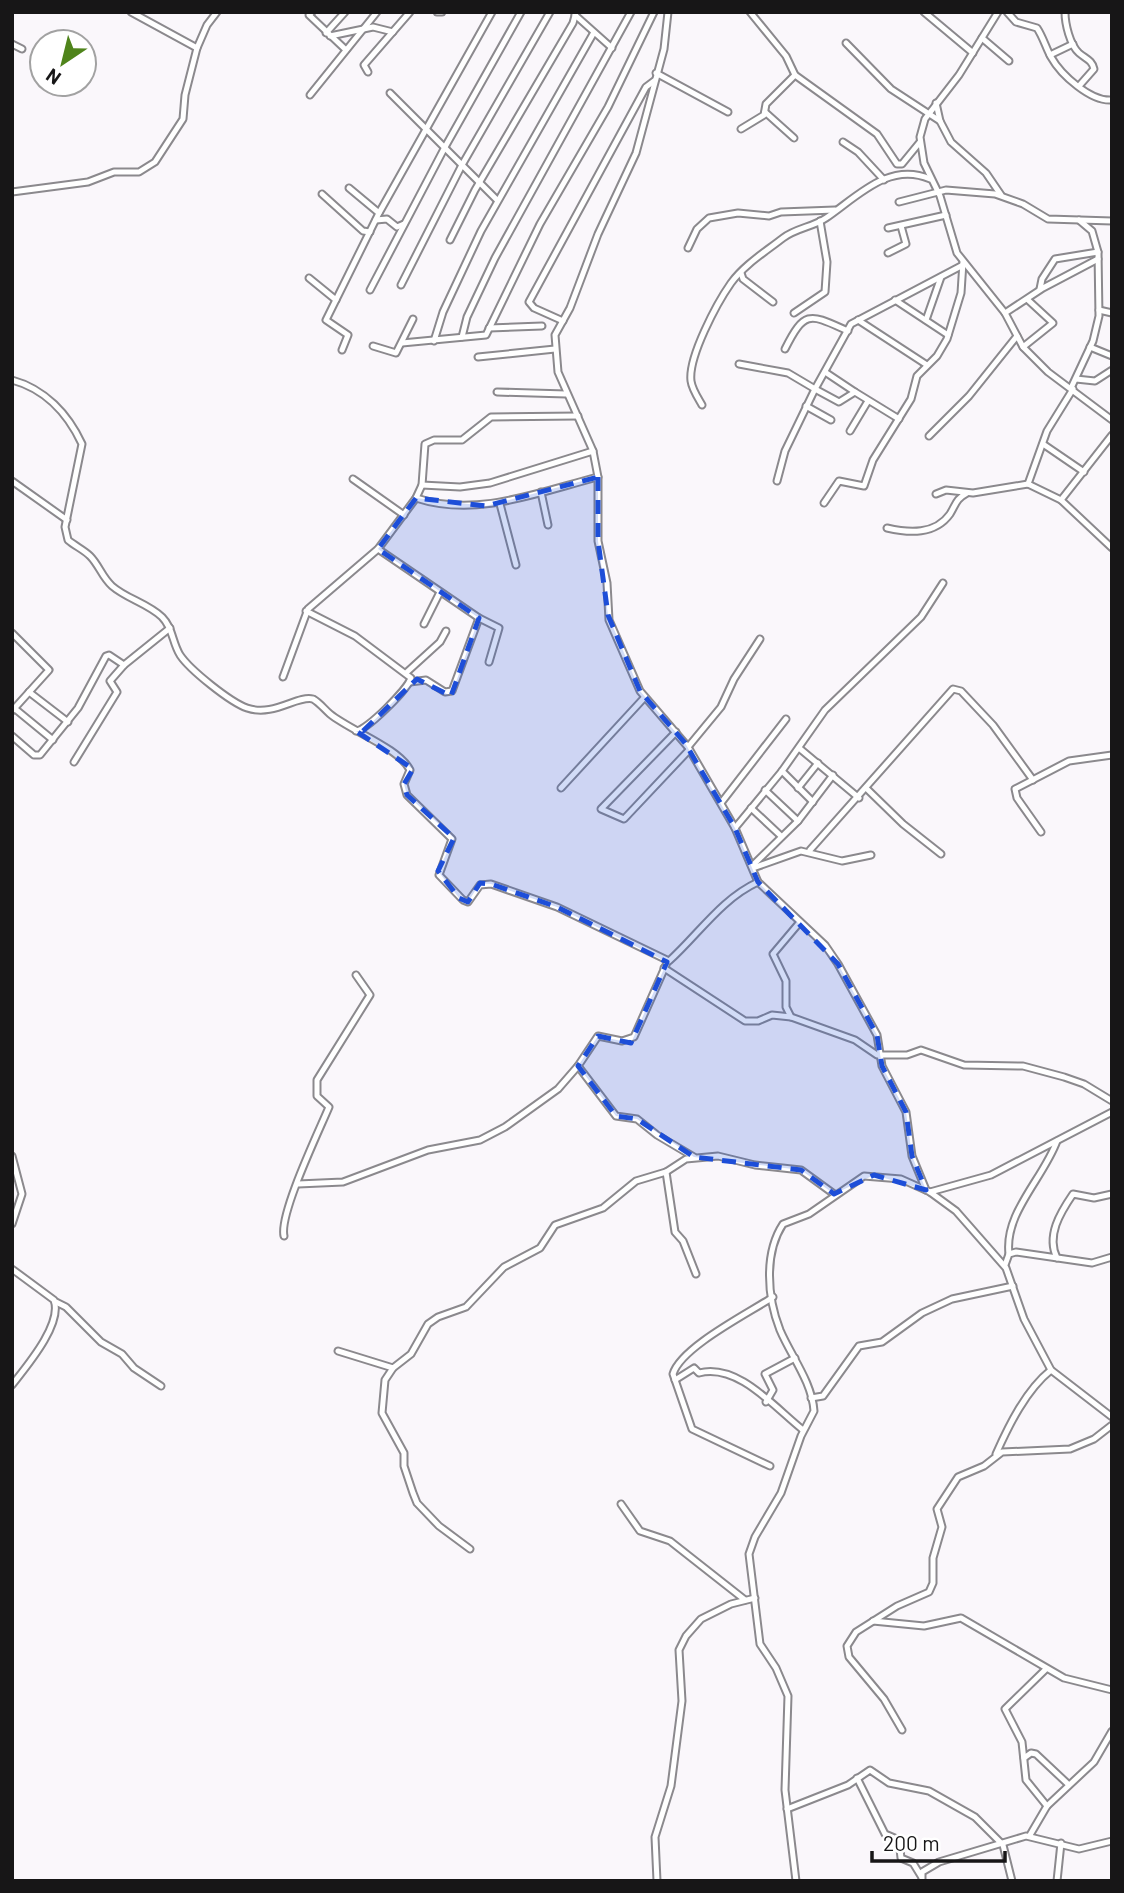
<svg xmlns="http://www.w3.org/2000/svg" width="1124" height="1893" viewBox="0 0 1124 1893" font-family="Barlow,sans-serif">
<rect width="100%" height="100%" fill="#faf7fb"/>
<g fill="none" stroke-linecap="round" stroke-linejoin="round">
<g stroke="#8b898d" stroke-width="9">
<g id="minor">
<polyline points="131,12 197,48"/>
<polyline points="312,12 309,15 346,50"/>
<polyline points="437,12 442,12"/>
<polyline points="668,12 664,49 636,153 598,234 570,308 555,335 558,372 593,451 598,477 598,541 607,583 609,620 640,691 688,747 735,828 758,882 825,945 838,964 877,1035 882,1066 906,1112 912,1156 926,1190"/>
<polyline points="750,12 786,56 795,75 877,134 897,164 902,164 920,142"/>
<polyline points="924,12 973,53"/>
<polyline points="998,12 959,75 925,119 920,137 924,163 940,196 957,253 1005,313 1023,347 1048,372 1112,420"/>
<path d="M1007,12L1016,22L1037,28C1043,37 1046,48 1051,57C1061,75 1091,102 1112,100"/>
<path d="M1065,12C1065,24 1070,45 1079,53C1086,59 1092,60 1094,69L1079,86"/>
<polyline points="575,15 612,48"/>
<polyline points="326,33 345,12"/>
<polyline points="330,36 373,27 393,32"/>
<polyline points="982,38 1009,61"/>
<polyline points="846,43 891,89 940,121"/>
<polyline points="12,44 22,49"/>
<polyline points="1050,55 1073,44"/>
<polyline points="368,72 364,65 410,12"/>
<polyline points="656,73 728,112"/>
<polyline points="390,93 497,200"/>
<polyline points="310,95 377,12"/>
<polyline points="936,103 940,121 951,142 986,173 1001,195"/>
<polyline points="765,112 794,138"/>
<polyline points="741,129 764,115 766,104 795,75"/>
<polyline points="843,142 858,152 884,180"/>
<polyline points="349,188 379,213"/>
<polyline points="12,192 88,182 114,172 139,172 155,162 183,119 185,95 197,48 207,25 217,12"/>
<polyline points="322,194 363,231 370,232"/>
<polyline points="899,202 946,190 995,194 1023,204 1048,219 1112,221"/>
<polyline points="376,220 387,219 397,227 404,224"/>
<polyline points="888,228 946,215"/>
<polyline points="450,240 475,190 573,23 576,12"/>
<polyline points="688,248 697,229 709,218 738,213 769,216 781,212 835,210"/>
<polyline points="888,253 906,244 901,226"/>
<polyline points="741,273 743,279 773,302"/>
<polyline points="309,278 336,300"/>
<polyline points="401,285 462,165 550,12"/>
<polyline points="1040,289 1042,279 1055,259 1098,252"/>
<polyline points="370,290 445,147 521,12"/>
<polyline points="895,300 948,335"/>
<polyline points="1099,310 1112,313"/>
<polyline points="794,313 825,292 827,262 820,221"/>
<polyline points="1005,313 1043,288 1098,259"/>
<polyline points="858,320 927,365"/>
<polyline points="926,320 941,277"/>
<polyline points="563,321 534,308 529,302 646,87 654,81"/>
<polyline points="489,328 542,326"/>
<polyline points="462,337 467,317 495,258 631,12"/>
<polyline points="434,341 443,312 481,231 593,34"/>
<polyline points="402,343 486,335 540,224 608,107 654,12"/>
<polyline points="373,346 396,353 413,319"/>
<polyline points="1023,347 1053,323 1028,300"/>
<polyline points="1090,347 1112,356"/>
<path d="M785,349C805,309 810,314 848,331"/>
<polyline points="342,350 348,335 326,320 379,213 492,12"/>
<polyline points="478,357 555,349"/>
<polyline points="739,364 788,373 815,389 851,324 963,265"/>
<polyline points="825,372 855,392"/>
<polyline points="1076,379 1095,381 1112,370"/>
<path d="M12,380C45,389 68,414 82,444L65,527L68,540C75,546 84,550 90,556C99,565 102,577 112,586C127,599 147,603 162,617C173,628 172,642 180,655C190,670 230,702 247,708C274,717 297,695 313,699C320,703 324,709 330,714C351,731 399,748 410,770L404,784L407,795L452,839L439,875L463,900L468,902L480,885L491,884L557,907L669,961C698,935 721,899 758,882"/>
<polyline points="1071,388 1093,341 1099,316 1098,252 1092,231 1079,220"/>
<polyline points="497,392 566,394"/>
<path d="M702,405C698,398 692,389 691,381C688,357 717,303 731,283C744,265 765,252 783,238C796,228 813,227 826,218C857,197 889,161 930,179"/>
<polyline points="806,406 831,420"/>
<polyline points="850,431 868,401"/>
<polyline points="929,436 969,396 1017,336"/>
<polyline points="1043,444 1084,472"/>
<polyline points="353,479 404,515"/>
<polyline points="12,481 67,520"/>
<polyline points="777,481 785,451 815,389 839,402 855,392 899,419"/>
<polyline points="1028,484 1047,431 1073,389"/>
<polyline points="422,485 460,487 490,483 593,451"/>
<polyline points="541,492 548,525"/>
<polyline points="936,494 946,490 973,493 1028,484 1061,500 1112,548"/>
<path d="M416,498C477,518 539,492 598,477"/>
<polyline points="1061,500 1112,435"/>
<polyline points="824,503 839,481 864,486 873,460 911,399 917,376 937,356 947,339 961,293 963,262"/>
<polyline points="500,504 516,565"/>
<path d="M887,528C909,533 935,535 950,514C956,504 956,499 967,493"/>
<polyline points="378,549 479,618 499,628 489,662"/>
<path d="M306,611L355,636L411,678C408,689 366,731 356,731"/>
<polyline points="424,624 440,592"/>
<polyline points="12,633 49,670 12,711"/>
<polyline points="407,672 440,642 446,631"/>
<polyline points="283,677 308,609 378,549 416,498 422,485 425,444 434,440 462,440 491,417 578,416"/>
<polyline points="410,682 426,680 445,692 452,691 479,618"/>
<polyline points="29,692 68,722"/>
<polyline points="14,708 53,740"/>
<polyline points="676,732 601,809 624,819 689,750"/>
<polyline points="12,736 34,755 40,755 78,708 106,656 109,655 124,665"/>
<polyline points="688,747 721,707 734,679 760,639"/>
<polyline points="799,748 859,798"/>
<polyline points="74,762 117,692 110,681 124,665 170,628"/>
<polyline points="782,771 813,802"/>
<polyline points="561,788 644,698"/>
<polyline points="798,788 818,763"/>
<polyline points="866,788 903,824 941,854"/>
<polyline points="765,790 798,821"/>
<polyline points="721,803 786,719"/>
<polyline points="751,808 781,836"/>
<polyline points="735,828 782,771 825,710 921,617 943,583"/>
<polyline points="1041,832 1017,798 1015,789 1069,761 1112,755"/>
<polyline points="810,850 953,689 961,691 993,725 1033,780"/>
<polyline points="752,866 798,821 833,775"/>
<polyline points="753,868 801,851 842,861 871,855"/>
<polyline points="666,965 634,1037 622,1041 598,1036 578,1066 616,1116 637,1119 657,1135 694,1157"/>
<polyline points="664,968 745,1021 758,1021 772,1015 791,1017 855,1040 877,1055 907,1055 921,1050 964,1065 1023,1066 1064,1077 1084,1084 1112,1101"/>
<polyline points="791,1017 786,1007 786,981 773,954 800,922"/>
<polyline points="12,1156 22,1194 12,1224"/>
<polyline points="666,1172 675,1232 683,1241 696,1274"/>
<polyline points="298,1184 343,1182 428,1150 480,1140 505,1127 558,1089 578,1066"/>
<polyline points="930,1192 991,1175 1112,1112"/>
<path d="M284,1236C279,1214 319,1131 329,1107L317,1096V1080L370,995L356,975"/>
<path d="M1009,1254C1004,1213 1043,1179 1057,1141"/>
<path d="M1057,1258C1046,1236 1060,1213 1073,1194L1094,1198L1112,1194"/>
<polyline points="1005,1265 1009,1254 1016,1252 1092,1263 1112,1257"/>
<path d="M12,1269L54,1300C63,1324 26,1367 12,1385"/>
<polyline points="56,1302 66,1307 101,1342 122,1354 134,1368 161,1386"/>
<polyline points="338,1351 393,1368 411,1354 428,1324 438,1317 466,1307 504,1267 540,1248 555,1225 603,1208 636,1181 666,1172 686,1159 718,1156 755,1165 801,1170 834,1194"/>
<polyline points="393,1368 385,1380 382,1413 404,1453 404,1466 413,1493 417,1503 439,1526 470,1549"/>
<path d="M675,1380L694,1368L699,1373C738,1363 774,1407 803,1430"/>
<polyline points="811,1398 823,1396 859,1346 882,1342 922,1313 952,1299 1013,1286"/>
<polyline points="766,1402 773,1390 765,1374 795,1358"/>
<path d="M996,1454C1009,1425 1026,1390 1051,1370"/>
<path d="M770,1466L692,1429L673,1374C681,1347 749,1313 773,1297"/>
<polyline points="621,1504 640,1531 670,1541 745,1600"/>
<polyline points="873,1621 924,1626 961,1618 1064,1678 1112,1690"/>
<polyline points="1046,1669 1005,1709 1022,1742 1026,1780 1047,1806"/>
<polyline points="902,1730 884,1699 849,1657 847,1646 856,1632 897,1606 929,1592 933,1583 933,1558 942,1527 937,1509 958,1477 984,1466 1002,1452 1070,1449 1094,1439 1112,1425"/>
<polyline points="1024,1758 1031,1753 1036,1754 1069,1785"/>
<polyline points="857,1778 885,1834 899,1840 901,1858 913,1863 921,1876"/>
<polyline points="787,1809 848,1785 870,1770 889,1783 929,1791 975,1817 1003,1845 1012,1881"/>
<polyline points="1030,1835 1047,1806 1094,1762 1112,1731"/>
<polyline points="657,1881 655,1837 671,1786 682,1701 679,1650 686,1636 701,1619 731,1604 755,1598"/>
<path d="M796,1881L785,1790L788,1696L776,1668L760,1644L749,1554L755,1537L781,1493L801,1436L814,1411C812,1382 791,1356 780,1330C767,1297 764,1253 783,1224L809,1214L864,1176L901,1179L930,1192L956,1211L1006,1268L1024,1319L1051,1370L1112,1417"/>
<polyline points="922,1881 922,1872 939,1862 1026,1836 1079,1849 1112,1841"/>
<polyline points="1057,1881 1061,1843"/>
</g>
</g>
<use href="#minor" stroke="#fff" stroke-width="5"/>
</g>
<path fill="#1d4ed8" fill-opacity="0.2" stroke="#1d4ed8" stroke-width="5" stroke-dasharray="14 9" stroke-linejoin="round" d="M598,477V541L608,615L640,691L685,743L735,828L758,882L838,964L877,1035L882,1066L906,1112L912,1156L926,1190L874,1175L834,1194L801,1170L694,1157L637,1119L616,1116L578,1066L598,1036L631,1043L667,962L557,907L491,884L480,883L468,902L459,898L438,871L454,838L407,795L404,784L413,769L356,731H363L417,679L451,696L479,618L378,549L416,498L486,506Z"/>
<rect width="1124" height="1893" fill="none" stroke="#171617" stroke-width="28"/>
<g transform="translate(63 63) rotate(215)"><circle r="33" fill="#ffffff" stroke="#a2a2a2" stroke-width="2"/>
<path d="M0-5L12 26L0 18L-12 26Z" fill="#4f841b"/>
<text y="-10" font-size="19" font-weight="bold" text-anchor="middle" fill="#171617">N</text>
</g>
<path d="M872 1851v10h133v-10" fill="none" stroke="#171617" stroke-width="3.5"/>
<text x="883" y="1851" font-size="21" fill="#171617" stroke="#ffffff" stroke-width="5" paint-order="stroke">200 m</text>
</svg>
